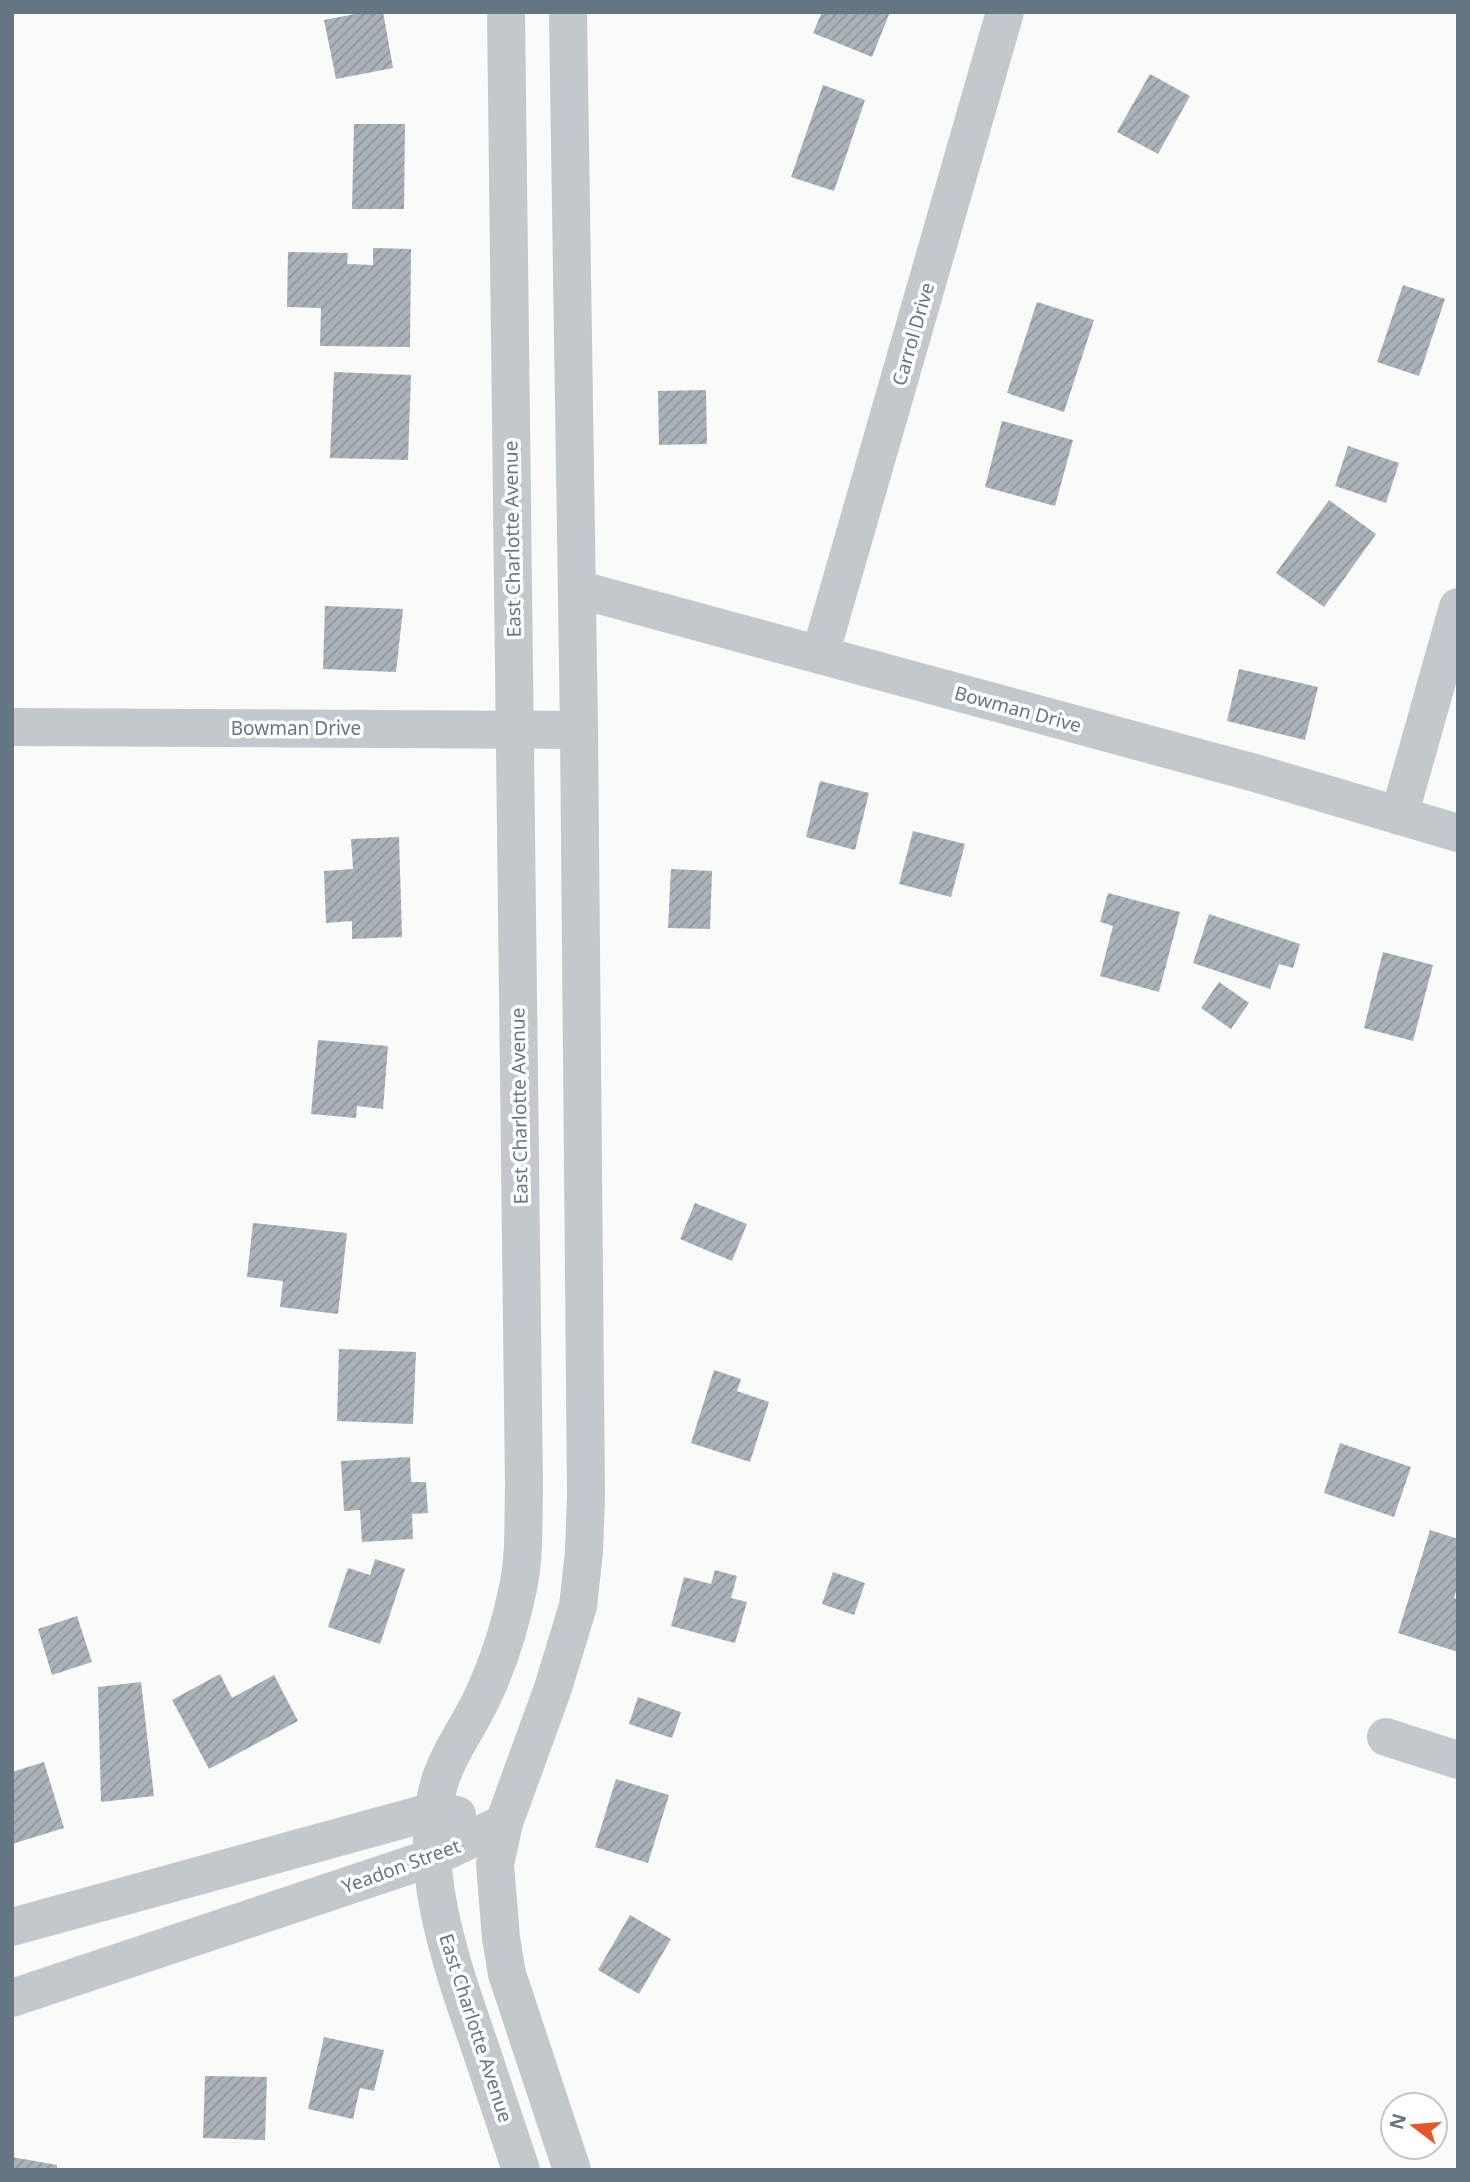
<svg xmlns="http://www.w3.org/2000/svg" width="1470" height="2182" viewBox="0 0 1470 2182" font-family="'Noto Sans',sans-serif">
<defs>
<pattern id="building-hatch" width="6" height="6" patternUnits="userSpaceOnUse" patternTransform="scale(1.75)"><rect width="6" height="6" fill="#aab3b9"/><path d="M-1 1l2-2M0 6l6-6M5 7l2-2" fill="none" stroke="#8e969c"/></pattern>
</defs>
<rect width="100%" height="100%" fill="#fafaf8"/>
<g fill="url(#building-hatch)">
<polygon points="366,12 383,12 393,68 336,79 324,20"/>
<polygon points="822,12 890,12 872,57 813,33"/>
<polygon points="1150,74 1190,96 1158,154 1117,132"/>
<polygon points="823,85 865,100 834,191 791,177"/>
<polygon points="354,124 405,124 404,209 352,209"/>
<polygon points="373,248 411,249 410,347 320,346 321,308 287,307 288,252 348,253 347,264 373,265"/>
<polygon points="1403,285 1445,299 1419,376 1377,362"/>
<polygon points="1037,302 1094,320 1064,412 1007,393"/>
<polygon points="334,372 411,375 408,460 330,458"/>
<polygon points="706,390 707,444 659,445 658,391"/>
<polygon points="1002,421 1073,440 1055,506 985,487"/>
<polygon points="1348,446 1399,463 1386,503 1335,486"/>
<polygon points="1329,500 1376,534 1324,607 1276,573"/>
<polygon points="325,606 403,609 396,672 323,669"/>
<polygon points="1239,669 1318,687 1305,740 1227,721"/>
<polygon points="820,781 869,793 855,850 806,837"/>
<polygon points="913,831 965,844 951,897 899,884"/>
<polygon points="399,837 402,937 352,939 352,921 326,923 324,871 353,869 351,839"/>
<polygon points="671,869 712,871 710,929 668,928"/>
<polygon points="1108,893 1180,912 1159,992 1100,976 1113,926 1100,922"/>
<polygon points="1209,914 1300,944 1293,968 1279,964 1270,989 1193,963"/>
<polygon points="1383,952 1433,965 1413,1041 1364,1028"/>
<polygon points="1219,982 1249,1003 1231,1029 1201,1008"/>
<polygon points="318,1040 388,1046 383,1109 357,1106 356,1118 311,1114"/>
<polygon points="695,1203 747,1224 732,1261 680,1239"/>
<polygon points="253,1223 347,1233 338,1314 280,1307 283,1281 247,1277"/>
<polygon points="339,1349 416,1352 413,1424 337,1421"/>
<polygon points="714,1370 741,1379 737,1391 769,1402 750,1462 691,1443"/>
<polygon points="1340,1443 1411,1467 1394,1517 1324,1493"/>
<polygon points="410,1457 411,1482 426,1482 428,1513 412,1514 413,1539 362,1542 360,1510 344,1511 341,1461"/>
<polygon points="1430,1530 1458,1539 1458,1586 1454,1598 1458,1599 1458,1652 1398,1633"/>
<polygon points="375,1559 405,1569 380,1644 328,1627 348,1568 370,1575"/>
<polygon points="715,1570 737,1576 731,1598 747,1602 735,1643 671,1626 684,1577 711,1584"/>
<polygon points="833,1572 865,1583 854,1615 822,1604"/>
<polygon points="77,1616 92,1662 52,1675 38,1629"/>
<polygon points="220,1674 232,1698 274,1675 298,1721 209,1769 172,1700"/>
<polygon points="141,1682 154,1796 101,1802 98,1687"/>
<polygon points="638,1697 681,1712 672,1738 629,1724"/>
<polygon points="44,1762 64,1828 12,1844 12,1772"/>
<polygon points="616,1779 669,1795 648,1863 595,1847"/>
<polygon points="630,1915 671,1939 639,1994 598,1970"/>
<polygon points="324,2037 384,2050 374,2091 360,2088 353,2119 308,2109"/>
<polygon points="205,2076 267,2077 265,2140 203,2138"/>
<polygon points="12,2157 57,2165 57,2170 12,2170"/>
</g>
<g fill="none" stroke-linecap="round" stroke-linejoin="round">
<g stroke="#c3c8cc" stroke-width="38">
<path d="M506,12L524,1487C523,1520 525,1555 518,1588C511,1623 499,1661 484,1694C470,1725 449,1751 439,1784C416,1866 452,1966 479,2044C493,2086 507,2128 521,2170"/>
<polyline points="568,12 579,730 586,1496 584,1552 578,1606 553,1688 504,1823 495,1864 501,1938 507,1974 572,2170"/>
<polyline points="577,589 1255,773 1458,833"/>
<polyline points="820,655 1005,12"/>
<polyline points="12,727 579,730"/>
<polyline points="1399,816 1458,607"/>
<polyline points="1386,1737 1458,1760"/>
<polyline points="12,1927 434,1811 457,1815"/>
<polyline points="12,1998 434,1857 504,1823"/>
</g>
</g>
<g text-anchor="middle" stroke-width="7" stroke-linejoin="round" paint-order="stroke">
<g font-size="19" fill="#657683" stroke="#fff">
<text transform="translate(913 334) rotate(-74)" y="7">Carrol Drive</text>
<text transform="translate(512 539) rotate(-91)" y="7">East Charlotte Avenue</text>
<text transform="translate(1018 709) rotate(15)" y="7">Bowman Drive</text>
<text x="296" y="735">Bowman Drive</text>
<text transform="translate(519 1106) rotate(-91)" y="7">East Charlotte Avenue</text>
<text transform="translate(401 1866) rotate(-20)" y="7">Yeadon Street</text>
<text transform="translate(476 2028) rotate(72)" y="7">East Charlotte Avenue</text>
</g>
</g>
<rect width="1470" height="2182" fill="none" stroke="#657683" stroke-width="28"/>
<g transform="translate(1414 2126) rotate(286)"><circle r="33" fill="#ffffff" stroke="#c1c8cd" stroke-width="2"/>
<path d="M0-5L12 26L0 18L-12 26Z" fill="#e4572e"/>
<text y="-10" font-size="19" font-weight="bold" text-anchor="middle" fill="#657683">N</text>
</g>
</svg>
